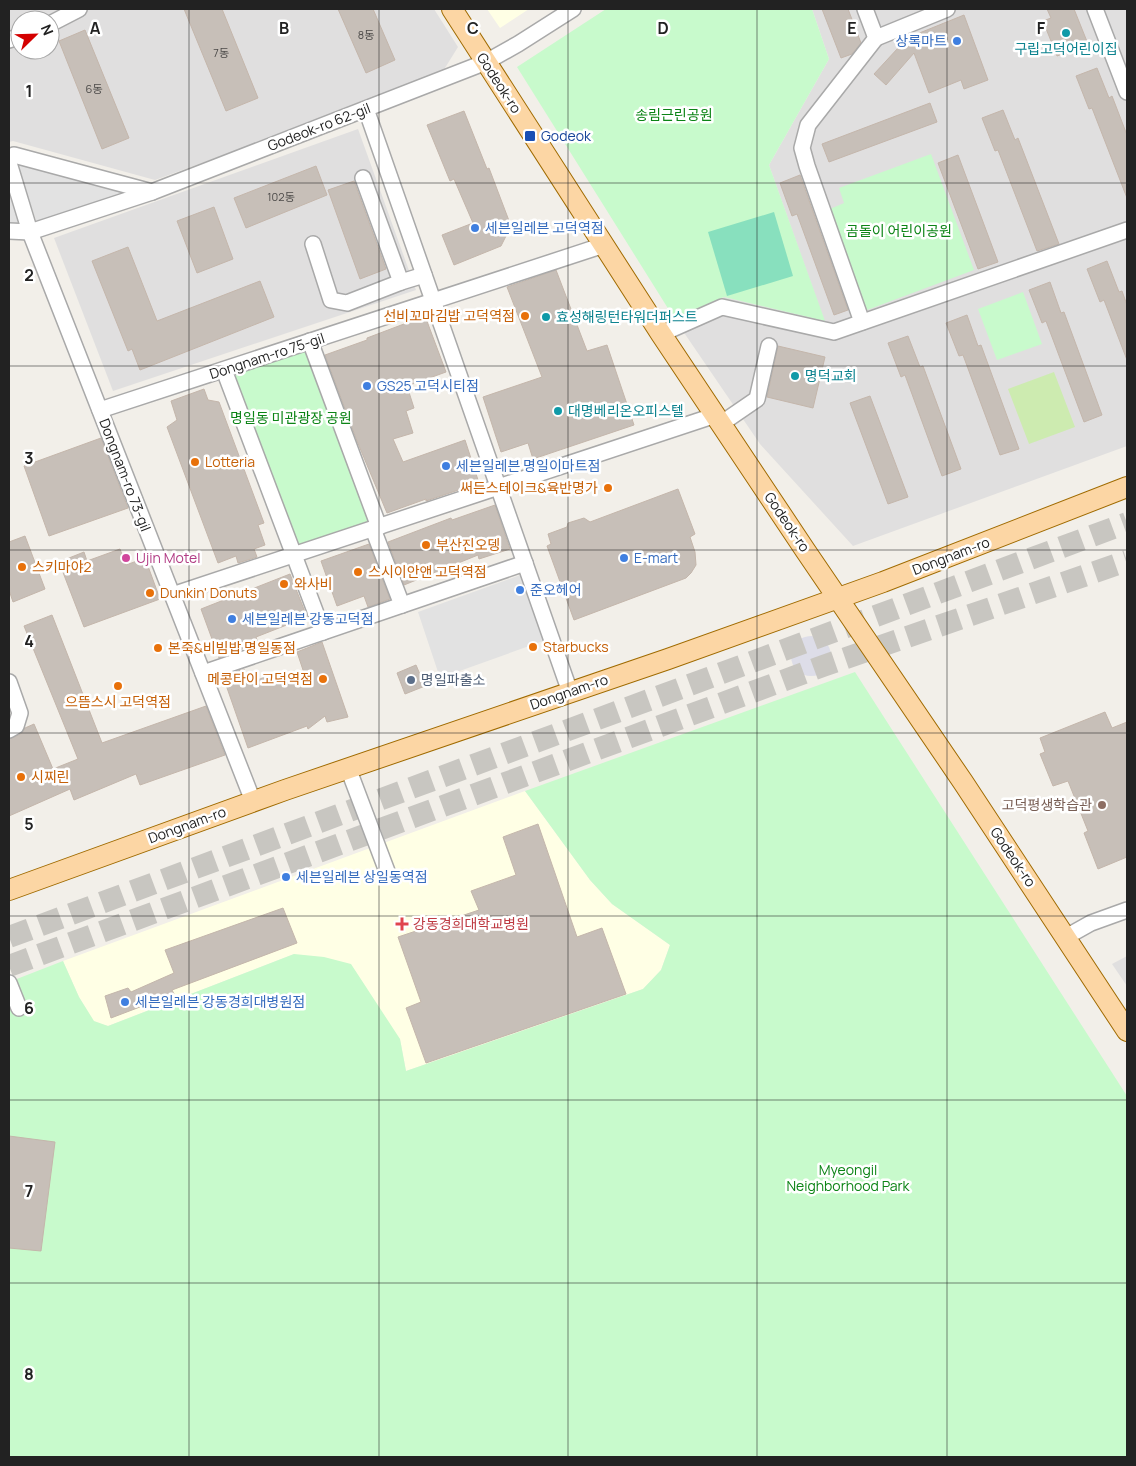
<svg xmlns="http://www.w3.org/2000/svg" width="1136" height="1466" viewBox="0 0 1136 1466" font-family="Manrope,'Noto Sans KR',sans-serif">
<rect width="100%" height="100%" fill="#f2efe9"/>
<g fill="#e0dfdf" fill-rule="evenodd">
<path d="M9,9H434L458,47L440,76L155,180L13,141L9,142ZM20,20H50V50H20Z"/>
<polygon points="812,9 1127,9 1127,446 853,546 760,444 674,318 724,297 824,320 769,165 829,59"/>
<polygon points="358,129 416,290 113,391 54,238"/>
<polygon points="1127,956 1127,986 1112,964"/>
</g>
<g fill="#ffffe5">
<polygon points="487,9 529,9 500,28"/>
<polygon points="525,791 590,880 612,904 670,945 661,970 643,989 406,1071 400,1039 294,954 108,1026 94,1022 79,997 63,961"/>
</g>
<polygon fill="#cdebb0" points="1054,372 1075,427 1029,444 1008,389"/>
<g fill="#c8facc">
<polygon points="606,9 812,9 829,59 769,165 825,321 724,297 674,318 517,67"/>
<polygon points="931,154 974,270 867,310 830,209 844,203 839,188"/>
<polygon points="1023,292 1042,344 997,360 978,309"/>
<polygon points="307,347 372,523 297,548 232,373"/>
<polygon points="855,672 1127,1096 1127,1457 9,1457 9,982 63,961 79,997 94,1021 108,1026 294,954 324,957 351,964 400,1039 406,1071 643,989 661,970 670,945 612,904 590,880 525,791"/>
</g>
<polygon fill="#88e0be" points="774,212 793,276 727,296 708,232"/>
<g fill="#e2e2e2">
<polygon points="14,155 152,192 39,229"/>
<polygon points="9,163 30,232 9,231"/>
<polygon points="523,574 546,640 440,678 418,612"/>
</g>
<circle fill="#dddde8" cx="811" cy="656" r="20"/>
<g fill="#c7bfb8" stroke="#c4b6ab">
<polygon points="184,9 222,9 258,98 226,111"/>
<polygon points="338,9 373,9 395,60 366,73"/>
<polygon points="822,9 848,9 861,43 852,54 841,58"/>
<polygon points="1047,9 1074,9 1088,44 1057,56 1043,21 1051,18"/>
<polygon points="964,15 988,80 964,89 961,80 929,93 914,53 886,85 874,74 898,48 912,36"/>
<polygon points="85,30 129,138 102,149 59,41"/>
<polygon points="1097,68 1109,98 1112,96 1127,135 1127,198 1092,108 1089,109 1076,76"/>
<polygon points="930,103 937,122 829,162 822,144"/>
<polygon points="1003,110 1015,140 1018,138 1059,244 1037,251 998,150 995,151 982,118"/>
<polygon points="464,111 487,169 489,168 511,226 501,246 454,265 442,235 473,223 454,179 450,181 427,125"/>
<polygon points="958,155 998,262 978,269 938,163"/>
<polygon points="316,166 327,195 246,228 234,198"/>
<polygon points="800,175 848,310 834,315 797,214 792,216 780,183"/>
<polygon points="354,181 386,269 360,279 328,190"/>
<polygon points="214,207 233,259 197,273 177,221"/>
<polygon points="128,247 157,321 260,281 274,317 140,370 132,349 128,351 92,261"/>
<polygon points="1107,261 1119,292 1122,291 1127,305 1127,360 1104,300 1100,302 1087,269"/>
<polygon points="556,270 587,351 607,345 634,425 533,459 528,443 501,452 483,397 542,377 507,287"/>
<polygon points="1050,282 1061,313 1064,312 1102,415 1084,422 1046,321 1042,323 1029,290"/>
<polygon points="967,315 978,346 981,345 1019,449 1000,455 963,355 959,356 946,323"/>
<polygon points="425,316 446,372 407,386 414,408 406,411 413,433 393,439 403,462 465,440 479,483 426,501 426,499 387,513 357,441 325,355 367,340 367,338"/>
<polygon points="908,336 920,367 923,366 961,469 942,476 905,375 901,377 888,343"/>
<polygon points="778,346 825,357 813,408 767,397"/>
<polygon points="204,389 208,400 219,402 264,523 258,525 265,545 254,549 257,557 238,563 236,556 218,563 167,427 177,420 171,401"/>
<polygon points="870,396 908,497 888,504 850,403"/>
<polygon points="101,438 128,508 49,536 24,466"/>
<polygon points="678,489 695,534 690,537 695,552 696,565 691,573 686,578 574,620 547,546 551,544 548,534 567,527 568,523 584,518 590,522"/>
<polygon points="495,505 510,549 479,559 478,555 404,585 388,542 451,518 452,520"/>
<polygon points="25,536 45,589 13,602 9,590 9,542"/>
<polygon points="369,544 390,599 368,607 364,596 337,606 321,561"/>
<polygon points="120,549 126,565 145,558 160,599 84,627 59,562 84,552 87,561"/>
<polygon points="290,574 307,617 256,637 258,643 219,658 201,609"/>
<polygon points="52,615 102,743 206,706 225,755 140,785 136,774 74,800 70,789 9,816 9,739 21,734 25,728 34,724 53,769 78,759 24,626"/>
<polygon points="322,642 348,717 327,722 325,716 308,729 307,726 248,748 226,685 235,681 232,673 244,669 249,683 279,672 283,684 305,676 297,652"/>
<polygon points="416,665 425,686 405,694 397,673"/>
<polygon points="1105,712 1112,728 1127,722 1127,857 1098,869 1084,833 1088,831 1068,781 1053,786 1040,754 1045,752 1040,738"/>
<polygon points="538,824 577,937 602,928 626,994 426,1063 406,1008 421,1002 398,937 479,910 471,891 516,875 503,837"/>
<polygon points="283,908 297,943 172,990 174,994 111,1018 105,996 128,988 131,992 174,973 165,950"/>
<polygon points="9,1136 55,1142 41,1251 9,1248"/>
</g>
<g fill="none" stroke-linecap="round" stroke-linejoin="round">
<g stroke="#c8c6c1" stroke-width="22" stroke-dasharray="22 11" stroke-linecap="butt">
<polyline points="9,937 1127,523"/>
<polyline points="9,966 823,666 1127,561"/>
</g>
<g stroke="#a9a9a9" stroke-width="18">
<g id="minor">
<polyline points="865,9 876,38 947,9"/>
<polyline points="1095,9 1127,92"/>
<polyline points="50,24 79,9"/>
<polyline points="9,40 20,36"/>
<polyline points="366,109 570,692"/>
<polyline points="9,158 14,155 152,192"/>
<polyline points="9,163 30,232 253,801"/>
<polyline points="363,178 401,282 424,275"/>
<polyline points="9,231 30,232 152,192 486,62 518,44 573,9"/>
<polyline points="313,244 331,300 347,303 401,282"/>
<polyline points="862,322 807,166 802,148 808,125 876,38"/>
<polyline points="661,334 722,307 834,332 1127,230"/>
<polyline points="310,341 379,527"/>
<polyline points="224,370 323,632"/>
<polyline points="100,410 604,245"/>
<polyline points="722,423 757,399 769,346"/>
<polyline points="373,529 402,605"/>
<polyline points="172,595 716,415"/>
<polyline points="203,673 525,563"/>
<polyline points="9,682 20,713 16,726 9,730"/>
<polyline points="348,768 388,874"/>
<polyline points="1066,937 1091,923 1127,910"/>
<polyline points="9,983 19,1008"/>
</g>
</g>
<g stroke="#a06b00" stroke-width="22">
<g id="major">
<polyline points="452,9 661,334 805,550 963,782 1127,1031"/>
<polyline points="9,890 285,790 668,659 883,582 1127,487"/>
</g>
</g>
<use href="#minor" stroke="#fff" stroke-width="15"/>
<use href="#major" stroke="#fcd6a4" stroke-width="20"/>
</g>
<path fill="none" stroke="#222" stroke-width="1" stroke-opacity="0.55" d="M189,9V1457M379,9V1457M568,9V1457M757,9V1457M947,9V1457M9,183H1127M9,366H1127M9,550H1127M9,733H1127M9,916H1127M9,1100H1127M9,1283H1127"/>
<g fill="#0f9aa8" stroke="#fff" stroke-width="2">
<circle cx="1066" cy="33" r="5"/>
<circle cx="546" cy="317" r="5"/>
<circle cx="795" cy="376" r="5"/>
<circle cx="558" cy="411" r="5"/>
</g>
<g fill="#3f7fe0" stroke="#fff" stroke-width="2">
<circle cx="957" cy="41" r="5"/>
<circle cx="475" cy="228" r="5"/>
<circle cx="367" cy="386" r="5"/>
<circle cx="446" cy="466" r="5"/>
<circle cx="624" cy="558" r="5"/>
<circle cx="520" cy="590" r="5"/>
<circle cx="232" cy="619" r="5"/>
<circle cx="286" cy="877" r="5"/>
<circle cx="125" cy="1002" r="5"/>
</g>
<rect fill="#1a4fb4" stroke="#fff" stroke-width="2" x="524" y="130" width="12" height="12" rx="2.5"/>
<g fill="#e8710a" stroke="#fff" stroke-width="2">
<circle cx="525" cy="316" r="5"/>
<circle cx="195" cy="462" r="5"/>
<circle cx="608" cy="488" r="5"/>
<circle cx="426" cy="545" r="5"/>
<circle cx="22" cy="567" r="5"/>
<circle cx="358" cy="572" r="5"/>
<circle cx="284" cy="584" r="5"/>
<circle cx="150" cy="593" r="5"/>
<circle cx="533" cy="647" r="5"/>
<circle cx="158" cy="648" r="5"/>
<circle cx="323" cy="679" r="5"/>
<circle cx="118" cy="686" r="5"/>
<circle cx="21" cy="777" r="5"/>
</g>
<circle fill="#d1479c" stroke="#fff" stroke-width="2" cx="126" cy="558" r="5"/>
<circle fill="#5c6f8a" stroke="#fff" stroke-width="2" cx="411" cy="680" r="5"/>
<circle fill="#8d6e63" stroke="#fff" stroke-width="2" cx="1102" cy="805" r="5"/>
<path fill="#e0444e" stroke="#fff" stroke-width="2" d="M399.5 916.5h5v5h5v5h-5v5h-5v-5h-5v-5h5z"/>
<g text-anchor="middle" stroke-width="5" stroke-linejoin="round" paint-order="stroke">
<g font-size="11" fill="#4b4948">
<text x="366" y="39">8동</text>
<text x="221" y="57">7동</text>
<text x="94" y="93">6동</text>
<text x="281" y="201">102동</text>
</g>
<g font-size="14" fill="#366cbe" stroke="#fff" text-anchor="start">
<text x="947" y="46" text-anchor="end">상록마트</text>
<text x="485" y="233">세븐일레븐 고덕역점</text>
<text x="377" y="391">GS25 고덕시티점</text>
<text x="456" y="471">세븐일레븐 명일이마트점</text>
<text x="634" y="563">E-mart</text>
<text x="530" y="595">준오헤어</text>
<text x="242" y="624">세븐일레븐 강동고덕점</text>
<text x="296" y="882">세븐일레븐 상일동역점</text>
<text x="135" y="1007">세븐일레븐 강동경희대병원점</text>
</g>
<g font-size="14" fill="#0d838f" stroke="#fff" text-anchor="start">
<text x="1066" y="54" text-anchor="middle">구립고덕어린이집</text>
<text x="556" y="322">효성해링턴타워더퍼스트</text>
<text x="805" y="381">명덕교회</text>
<text x="568" y="416">대명베리온오피스텔</text>
</g>
<g font-size="14" fill="#222" stroke="#fff">
<text transform="translate(499 83) rotate(57)" y="5">Godeok-ro</text>
<text transform="translate(319 127) rotate(-21)" y="5">Godeok-ro 62-gil</text>
<text transform="translate(267 356) rotate(-18)" y="5">Dongnam-ro 75-gil</text>
<text transform="translate(125 475) rotate(69)" y="5">Dongnam-ro 73-gil</text>
<text transform="translate(787 522) rotate(56)" y="5">Godeok-ro</text>
<text transform="translate(951 556) rotate(-21)" y="5">Dongnam-ro</text>
<text transform="translate(569 692) rotate(-19)" y="5">Dongnam-ro</text>
<text transform="translate(187 825) rotate(-20)" y="5">Dongnam-ro</text>
<text transform="translate(1013 857) rotate(56)" y="5">Godeok-ro</text>
</g>
<g font-size="14" fill="#0c8416" stroke="#fff">
<text x="674" y="120">송림근린공원</text>
<text x="899" y="236">곰돌이 어린이공원</text>
<text x="291" y="423">명일동 미관광장 공원</text>
<text x="848" y="1175">Myeongil<tspan x="848" dy="16">Neighborhood Park</tspan></text>
</g>
<g font-size="14" fill="#164399" stroke="#fff" text-anchor="start">
<text x="541" y="141">Godeok</text>
</g>
<g font-size="14" fill="#c56008" stroke="#fff" text-anchor="start">
<text x="515" y="321" text-anchor="end">선비꼬마김밥 고덕역점</text>
<text x="205" y="467">Lotteria</text>
<text x="598" y="493" text-anchor="end">써든스테이크&amp;육반명가</text>
<text x="436" y="550">부산진오뎅</text>
<text x="32" y="572">스키마야2</text>
<text x="368" y="577">스시이안앤 고덕역점</text>
<text x="294" y="589">와사비</text>
<text x="160" y="598">Dunkin' Donuts</text>
<text x="543" y="652">Starbucks</text>
<text x="168" y="653">본죽&amp;비빔밥 명일동점</text>
<text x="313" y="684" text-anchor="end">메콩타이 고덕역점</text>
<text x="118" y="707" text-anchor="middle">으뜸스시 고덕역점</text>
<text x="31" y="782">시찌린</text>
</g>
<g font-size="14" fill="#b23c85" stroke="#fff" text-anchor="start">
<text x="136" y="563">Ujin Motel</text>
</g>
<g font-size="14" fill="#4e5e75" stroke="#fff" text-anchor="start">
<text x="421" y="685">명일파출소</text>
</g>
<g font-size="14" fill="#785e54" stroke="#fff" text-anchor="end">
<text x="1092" y="810">고덕평생학습관</text>
</g>
<g font-size="14" fill="#be3a42" stroke="#fff" text-anchor="start">
<text x="413" y="929">강동경희대학교병원</text>
</g>
</g>
<g font-size="16" text-anchor="middle" font-weight="bold" fill="#222" stroke="#fff" stroke-width="5" stroke-linejoin="round" paint-order="stroke">
<text x="95" y="34">A</text>
<text x="284" y="34">B</text>
<text x="473" y="34">C</text>
<text x="663" y="34">D</text>
<text x="852" y="34">E</text>
<text x="1041" y="34">F</text>
<text x="29" y="97">1</text>
<text x="29" y="281">2</text>
<text x="29" y="464">3</text>
<text x="29" y="647">4</text>
<text x="29" y="830">5</text>
<text x="29" y="1014">6</text>
<text x="29" y="1197">7</text>
<text x="29" y="1380">8</text>
</g>
<rect width="1136" height="1466" fill="none" stroke="#222222" stroke-width="20"/>
<g transform="translate(35 35) rotate(67)"><circle r="24" fill="#ffffff" stroke="#a7a7a7"/>
<path d="M0-4L9 19L0 12L-9 19Z" fill="#d40000"/>
<text y="-8" font-size="14" font-weight="bold" text-anchor="middle" fill="#222222">N</text>
</g>
</svg>
